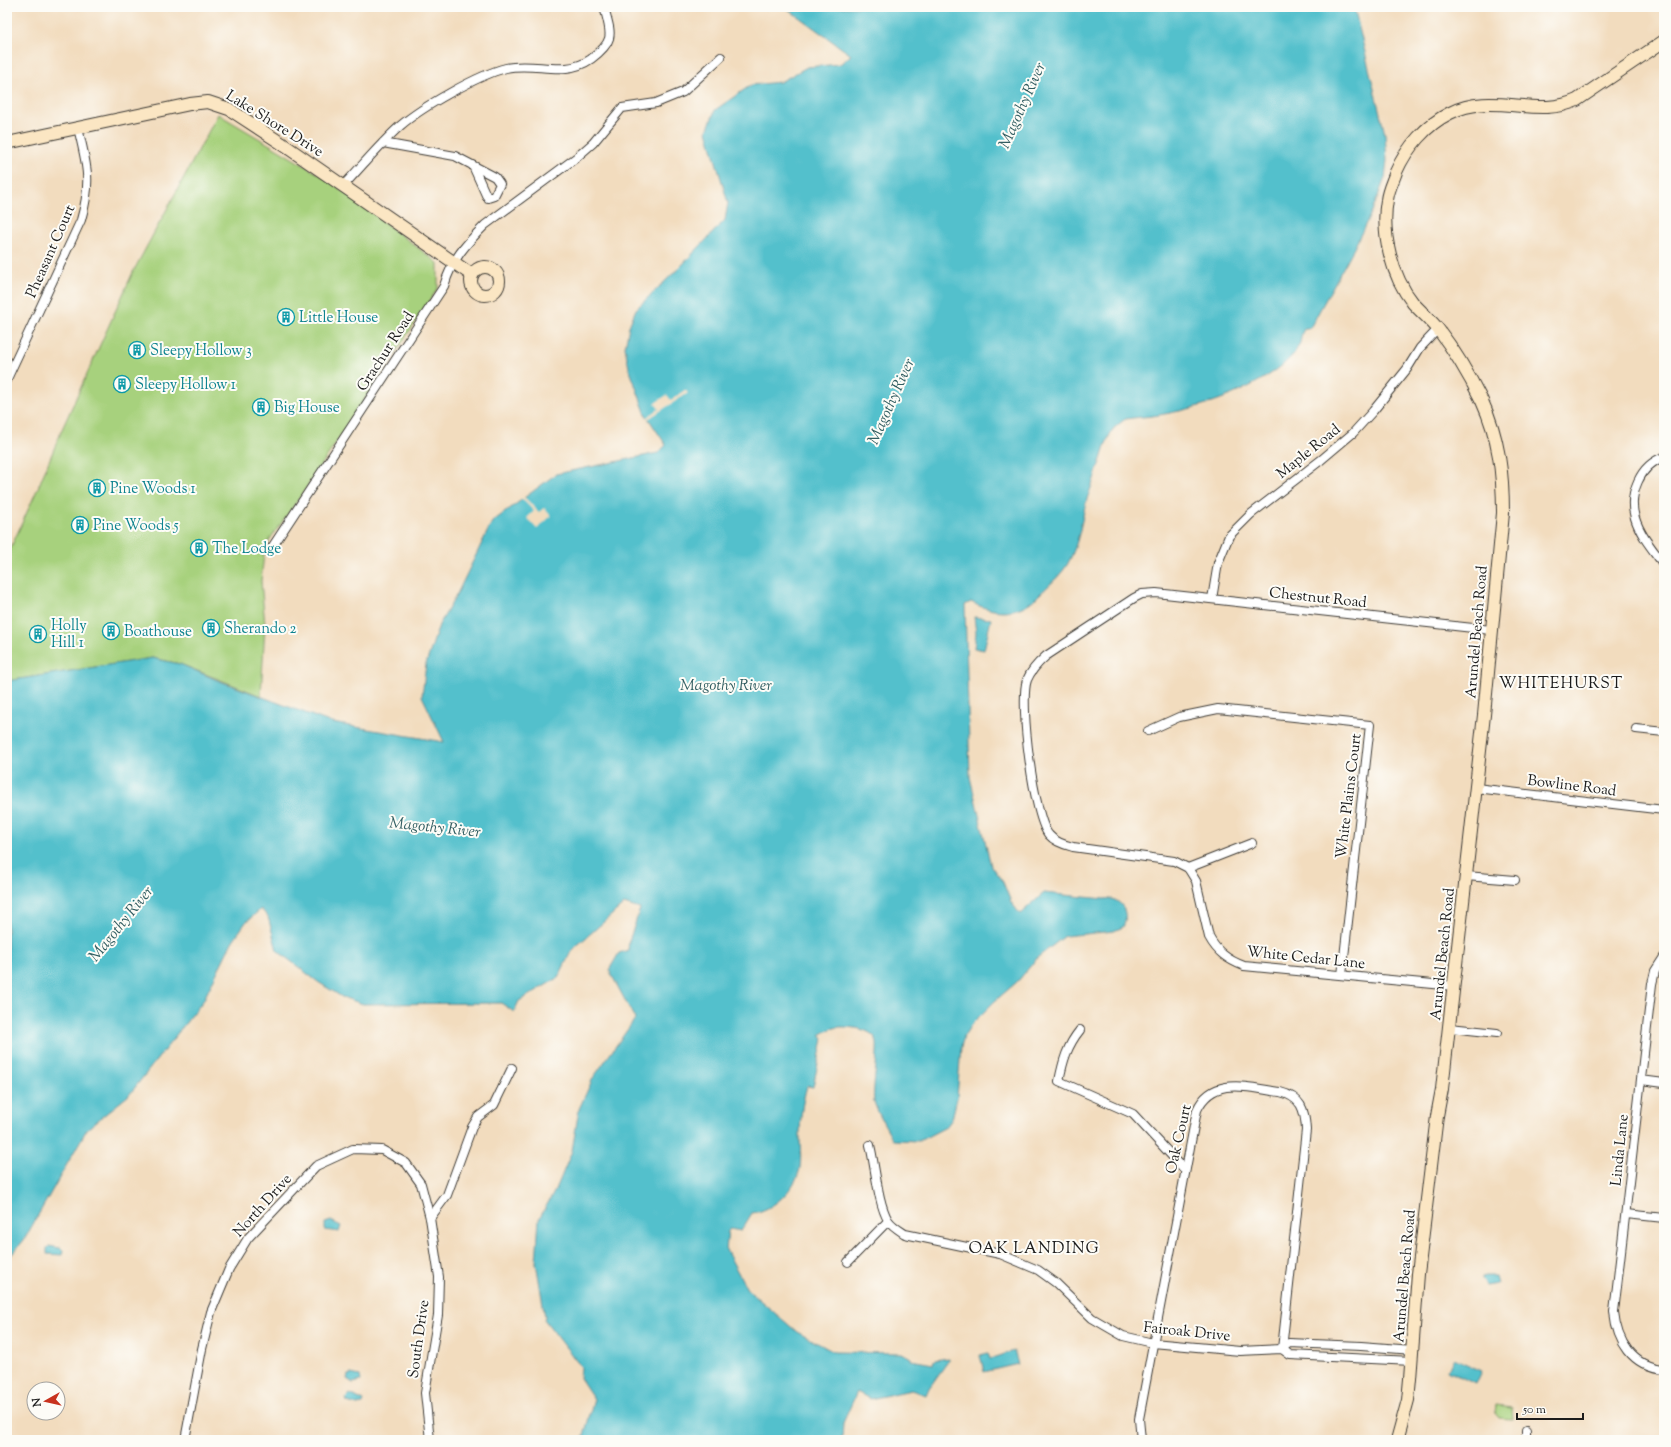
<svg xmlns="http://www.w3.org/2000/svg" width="1671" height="1447" viewBox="0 0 1671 1447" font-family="'Sorts Mill Goudy',serif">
<rect width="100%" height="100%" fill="#fdfcf7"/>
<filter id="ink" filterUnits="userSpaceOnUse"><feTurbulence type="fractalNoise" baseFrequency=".025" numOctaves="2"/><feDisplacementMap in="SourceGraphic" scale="8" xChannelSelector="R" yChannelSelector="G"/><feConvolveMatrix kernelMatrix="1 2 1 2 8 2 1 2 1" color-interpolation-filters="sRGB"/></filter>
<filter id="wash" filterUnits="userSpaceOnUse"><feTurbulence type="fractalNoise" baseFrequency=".012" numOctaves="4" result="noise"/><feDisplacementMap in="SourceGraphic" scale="16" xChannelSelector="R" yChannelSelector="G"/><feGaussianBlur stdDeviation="0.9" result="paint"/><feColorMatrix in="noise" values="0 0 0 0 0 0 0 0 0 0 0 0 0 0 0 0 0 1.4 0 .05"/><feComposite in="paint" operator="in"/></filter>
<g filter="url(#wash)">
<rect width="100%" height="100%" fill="#f2dcbe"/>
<g fill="#a7d17d" stroke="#62764c">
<polygon points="218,114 327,179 438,263 438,288 303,493 270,539 264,554 261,581 265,625 261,696 180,664 153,658 7,681 7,556 37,490 63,427 133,272"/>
<polygon points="1495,1405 1512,1407 1513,1419 1499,1418 1494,1412"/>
</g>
<g fill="#53c0cc" stroke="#386e74">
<path d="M785,7H1354L1385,134L1387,160L1385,178L1373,209L1354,248L1310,328H1305C1300,334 1302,339 1299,345C1290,364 1264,379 1246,388C1219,402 1188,410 1159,415C1149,417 1136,417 1126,419C1123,420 1117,426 1114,428C1107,437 1104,451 1100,462C1096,474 1091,487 1087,499C1081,521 1079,545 1067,565C1060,576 1049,585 1040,594C1020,615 996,615 971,602L965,605L970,777L991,866L1003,882L1011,902L1020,914L1044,893L1104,899C1121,896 1130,913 1123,927L1114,931L1065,936L1038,957L1018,981L995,1001L971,1025L964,1036L961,1047L957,1098L952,1119L946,1127L919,1141L893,1140C888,1130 876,1111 874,1101C872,1087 880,1047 876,1039C872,1032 862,1029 855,1028C839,1026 834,1026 820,1035L823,1039L813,1087L807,1086C802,1103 800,1120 800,1138C800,1148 802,1162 799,1172C793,1191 772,1211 752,1213L741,1231L730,1229L728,1231L726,1250L747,1289L797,1332L834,1352L902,1353L911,1358V1360L933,1364L934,1360L949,1358V1360L929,1388L926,1395L911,1390L870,1399L857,1392L843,1423L842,1440H583L594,1399L580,1378L581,1367L544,1319L545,1317L536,1262L539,1219L557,1187L572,1151L579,1109L593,1078L635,1019L609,970L619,953L628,950L629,941L640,909L624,904L572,950L558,978L519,1001L514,1012L501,1003L363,1004L342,997L318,982L284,956L277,950L268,917L261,909L246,922L232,942L203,1001L129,1095L87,1129L24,1240L7,1260V681L152,658L180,664L217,680L332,723L444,742L422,696L426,664L439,625L457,594L492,522L556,474L658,453L666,445L646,415L629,368L625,347L629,326L636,309L681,266L725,220L728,203L707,131L715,110L751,85L780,82L807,67L840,64L851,55Z"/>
<polygon points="974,617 991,619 984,650 974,648 976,633"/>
<polygon points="331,1221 341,1226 339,1232 325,1230 325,1223"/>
<polygon points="49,1246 60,1248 63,1250 62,1255 47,1254 47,1248"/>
<polygon points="1485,1276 1496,1276 1498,1283 1486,1285 1481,1279 1481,1277"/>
<polygon points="1014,1351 1018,1364 984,1372 980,1355 988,1353 990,1359"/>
<polygon points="1453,1358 1482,1371 1476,1384 1448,1370"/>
<polygon points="351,1374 360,1376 361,1381 353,1383 347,1379 348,1375"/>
<polygon points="350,1394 364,1401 363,1404 357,1405 347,1402 346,1398"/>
</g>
<g fill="#f2dcbe">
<polygon points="685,390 688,393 648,419 647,417 659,409 655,403 667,395 671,400"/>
<polygon points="523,496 539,512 544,508 551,516 537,529 527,518 534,511 521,498"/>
</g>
</g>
<g filter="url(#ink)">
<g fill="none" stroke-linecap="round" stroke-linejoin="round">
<g stroke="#3c3934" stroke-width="10">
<g id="street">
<polyline points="383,143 455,156 495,177 500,184 494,196 488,198 486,195 473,166"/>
<path d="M343,186C362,166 380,144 400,126C422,107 478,75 506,68C535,61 564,78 591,59C616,40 611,34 604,7"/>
<path d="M7,379L81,220C92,182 87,165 78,128"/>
<path d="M1664,457C1640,465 1628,494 1635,518C1640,535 1654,551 1664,565"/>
<path d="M269,552L444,286C452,259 466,244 485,225L577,157L593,143L622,108L656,103L683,92L721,57"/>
<polyline points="1212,599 1218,563 1229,536 1251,514 1321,460 1353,433 1373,411 1407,369 1420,348 1438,329"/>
<polyline points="1636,729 1664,732"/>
<polyline points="1148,731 1179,717 1218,709 1370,725 1342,975"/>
<polyline points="1476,788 1664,810"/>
<polyline points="1188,868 1252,843"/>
<polyline points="1466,876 1515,880"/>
<path d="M1664,957L1655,971L1652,984L1614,1312C1617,1341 1632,1367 1664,1369"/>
<path d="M1454,986L1244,966C1228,960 1217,952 1209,937L1196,881L1188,868L1174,861L1073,847C1065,845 1055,842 1049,835C1034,819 1019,702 1027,680C1031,670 1038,663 1046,656L1134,598L1142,594L1156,593L1491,630"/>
<polyline points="1450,1028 1497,1033"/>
<path d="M1080,1030C1067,1046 1063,1061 1059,1081L1133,1114L1185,1170"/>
<polyline points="1641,1080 1664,1083"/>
<path d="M870,1145C875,1165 878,1204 888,1220C892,1226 899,1230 905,1234L1000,1254L1038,1270L1056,1283L1092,1318L1123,1336L1153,1343L1240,1351L1282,1349L1290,1355L1412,1361"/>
<polyline points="1626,1214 1664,1218"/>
<polyline points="430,1218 447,1195 472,1127 478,1117 494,1105 512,1068"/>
<polyline points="848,1262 888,1221"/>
<polyline points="1282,1349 1289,1343 1361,1346 1413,1350"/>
<polyline points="185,1440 202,1349 211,1312 229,1269 248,1238 316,1166 353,1149 382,1150 406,1163 421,1184 430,1218 439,1277 438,1315 425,1393 430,1440"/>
<path d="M1141,1440L1139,1419L1197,1110C1213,1075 1249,1088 1280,1092C1301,1097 1305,1109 1306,1130L1282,1349"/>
<polyline points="1526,1440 1526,1431"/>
</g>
</g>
<g stroke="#3c3934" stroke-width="14">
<g id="secondary">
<polyline points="7,143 190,104 208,102 229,109 281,143 472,275"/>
<circle cx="485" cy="281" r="14"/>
<path d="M1397,1440L1408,1400L1410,1379L1418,1274L1437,1116L1442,1089L1484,715L1503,513C1503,473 1499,438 1482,401C1470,377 1455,351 1438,329C1431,320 1421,312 1413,303C1392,277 1381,233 1387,200C1388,190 1393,181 1396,172C1407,147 1426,125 1450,113C1492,91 1537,119 1577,100L1664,41"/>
</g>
</g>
<use href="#street" stroke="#fff" stroke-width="8"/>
<use href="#secondary" stroke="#fbe6c3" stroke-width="12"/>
</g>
</g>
<defs>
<g id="building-ring" transform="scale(0.9)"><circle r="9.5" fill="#fdfcf7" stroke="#0f9aa8" stroke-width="1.5"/><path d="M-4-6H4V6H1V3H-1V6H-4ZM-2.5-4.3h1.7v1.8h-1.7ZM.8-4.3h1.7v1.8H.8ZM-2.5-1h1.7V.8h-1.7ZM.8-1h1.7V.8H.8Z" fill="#0f9aa8"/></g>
</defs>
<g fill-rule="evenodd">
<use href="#building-ring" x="286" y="317"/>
<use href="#building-ring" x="137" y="350"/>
<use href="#building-ring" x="122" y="384"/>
<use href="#building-ring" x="261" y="407"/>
<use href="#building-ring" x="97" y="488"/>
<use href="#building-ring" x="80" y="525"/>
<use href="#building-ring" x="199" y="548"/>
<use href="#building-ring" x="211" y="628"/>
<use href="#building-ring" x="111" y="631"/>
<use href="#building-ring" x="38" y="634"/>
</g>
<g text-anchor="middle" stroke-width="4" stroke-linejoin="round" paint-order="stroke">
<g font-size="15" fill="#1c1c1c" stroke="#fdfcf7">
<text transform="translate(275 123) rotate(32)" y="5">Lake Shore Drive</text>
<text transform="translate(50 251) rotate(-66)" y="5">Pheasant Court</text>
<text transform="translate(385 351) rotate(-57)" y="5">Grachur Road</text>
<text transform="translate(1308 451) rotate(-39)" y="5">Maple Road</text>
<text transform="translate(1318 597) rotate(6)" y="5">Chestnut Road</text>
<text transform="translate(1476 632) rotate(-85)" y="5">Arundel Beach Road</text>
<text transform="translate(1572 785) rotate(7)" y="5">Bowline Road</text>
<text transform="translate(1348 796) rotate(-83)" y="5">White Plains Court</text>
<text transform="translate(1442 954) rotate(-84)" y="5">Arundel Beach Road</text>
<text transform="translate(1306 957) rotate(6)" y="5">White Cedar Lane</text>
<text transform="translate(1178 1139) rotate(-77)" y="5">Oak Court</text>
<text transform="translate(1619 1150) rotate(-84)" y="5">Linda Lane</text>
<text transform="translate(262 1205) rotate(-48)" y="5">North Drive</text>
<text transform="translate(1404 1276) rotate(-85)" y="5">Arundel Beach Road</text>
<text transform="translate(1187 1331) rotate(6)" y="5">Fairoak Drive</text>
<text transform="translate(418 1339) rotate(-82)" y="5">South Drive</text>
</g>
<g font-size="15" fill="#0d838f" stroke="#fdfcf7" text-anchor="start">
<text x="299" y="322">Little House</text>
<text x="150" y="355">Sleepy Hollow 3</text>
<text x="135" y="389">Sleepy Hollow 1</text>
<text x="274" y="412">Big House</text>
<text x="110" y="493">Pine Woods 1</text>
<text x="93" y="530">Pine Woods 5</text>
<text x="212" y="553">The Lodge</text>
<text x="51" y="630">Holly<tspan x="51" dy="17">Hill 1</tspan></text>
<text x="224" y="633">Sherando 2</text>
<text x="124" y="636">Boathouse</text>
</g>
<g font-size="16" font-style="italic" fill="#325e62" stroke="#fdfcf7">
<text transform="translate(1021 105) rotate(-66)" y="6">Magothy River</text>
<text transform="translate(890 401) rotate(-66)" y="6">Magothy River</text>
<text x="726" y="690">Magothy River</text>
<text transform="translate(435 826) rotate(6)" y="6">Magothy River</text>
<text transform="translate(120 923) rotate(-51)" y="6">Magothy River</text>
</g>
<g font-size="16" letter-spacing="1" fill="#1c1c1c" stroke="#fdfcf7">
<text x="1561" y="688">WHITEHURST</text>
<text x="1034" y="1253">OAK LANDING</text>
</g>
</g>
<rect width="1671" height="1447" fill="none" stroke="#fdfcf7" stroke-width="24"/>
<g transform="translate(46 1401) rotate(262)"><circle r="19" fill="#fdfcf7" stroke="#a3a29f"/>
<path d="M0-3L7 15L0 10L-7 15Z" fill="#c8321e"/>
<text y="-6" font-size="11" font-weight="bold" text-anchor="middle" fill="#1c1c1c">N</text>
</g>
<path d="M1517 1413v6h66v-6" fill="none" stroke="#1c1c1c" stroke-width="2"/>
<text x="1523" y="1413" font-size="12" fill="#1c1c1c" stroke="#fdfcf7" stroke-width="3" paint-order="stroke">50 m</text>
</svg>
